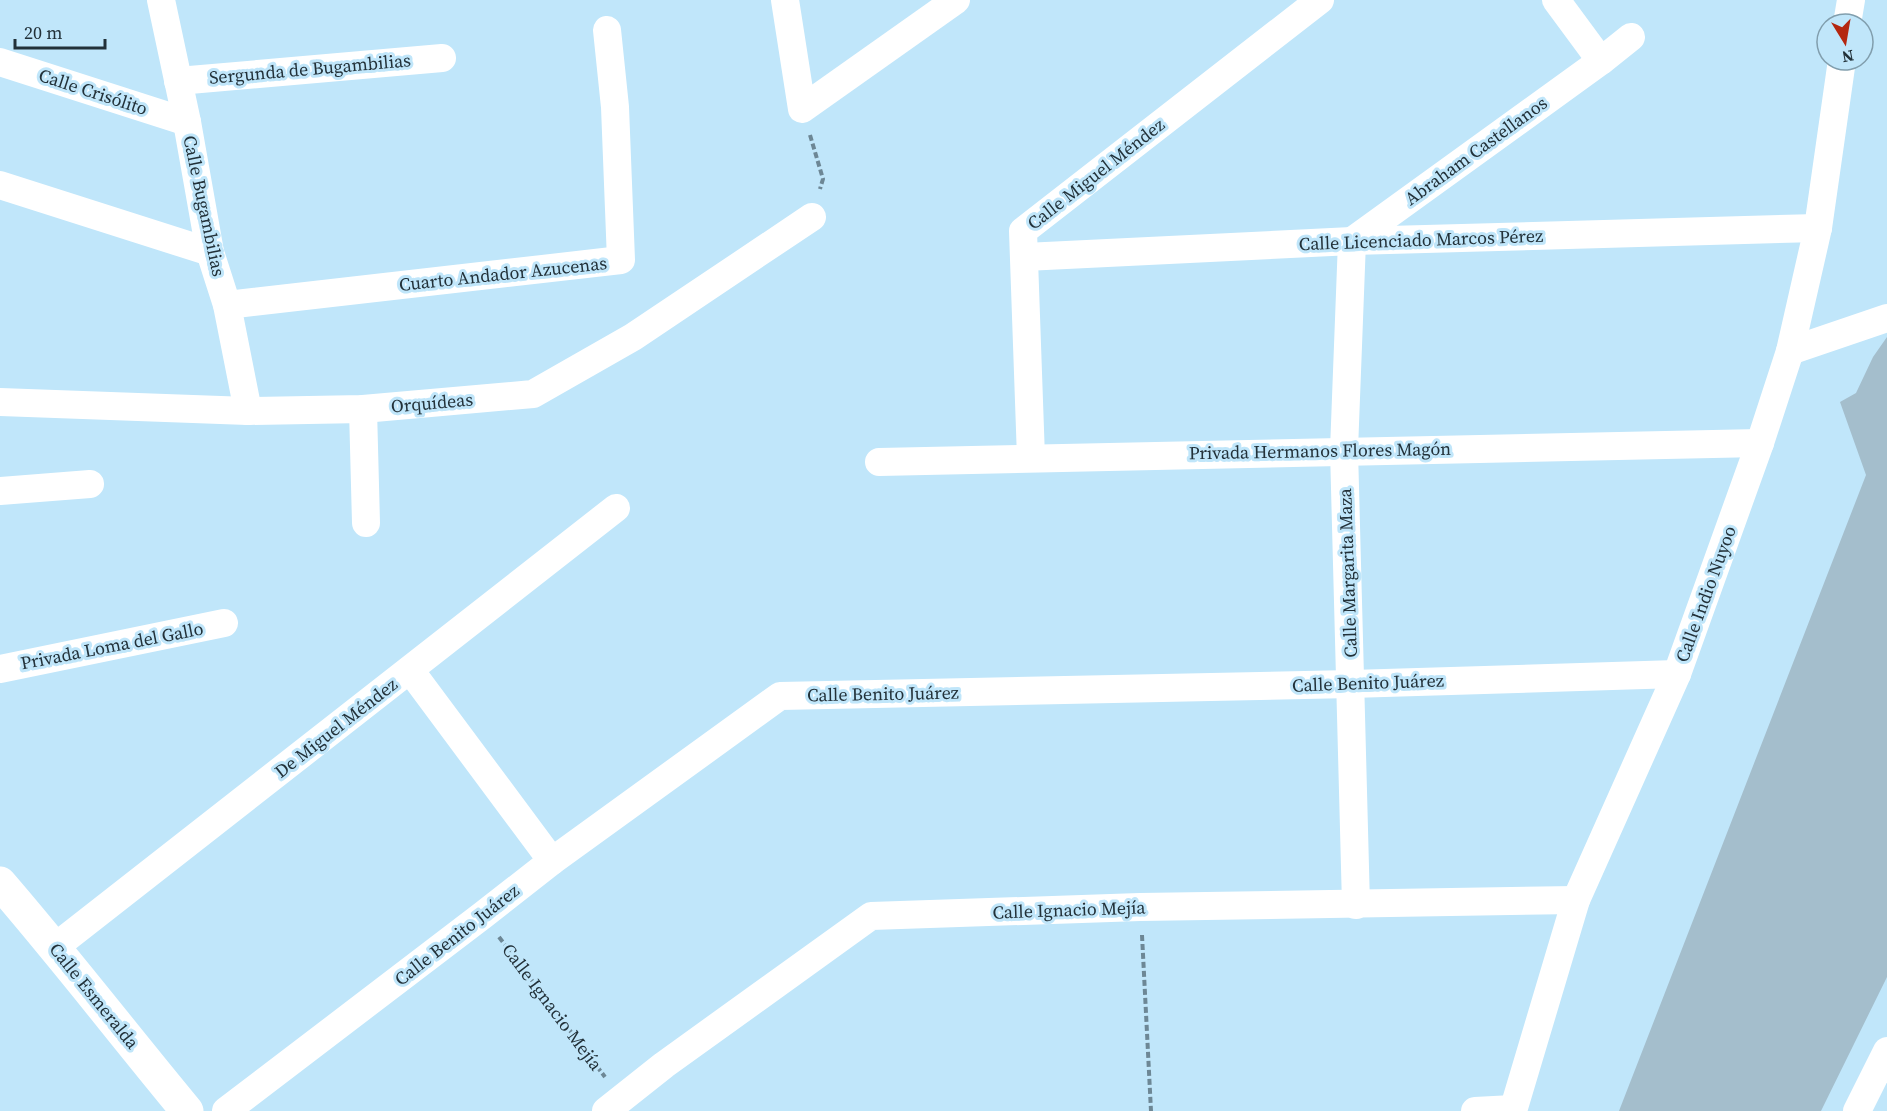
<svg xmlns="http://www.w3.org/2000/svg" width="1887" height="1111" viewBox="0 0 1887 1111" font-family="'Source Serif 4',serif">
<rect width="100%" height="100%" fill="#c0e6fa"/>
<polygon fill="#a4becc" points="1887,337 1887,977 1821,1111 1619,1111 1866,475 1840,402 1856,393 1873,357"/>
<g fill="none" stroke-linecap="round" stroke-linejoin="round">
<g stroke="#6d8795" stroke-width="4" stroke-dasharray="6 3" stroke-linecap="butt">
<polyline points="810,135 823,179 820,189"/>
<polyline points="1142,935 1151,1111"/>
<polyline points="499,937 605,1077"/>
</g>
<g stroke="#fff" stroke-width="28">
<polyline points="161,0 187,122 210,252 227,305 248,411"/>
<polyline points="785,0 802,109 956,0"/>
<polyline points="1556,0 1601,61"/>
<polyline points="1847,24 1851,0"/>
<polyline points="0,62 187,122"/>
<polyline points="178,81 442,58"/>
<polyline points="0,185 210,252"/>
<polyline points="1352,241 1344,450 1356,905"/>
<polyline points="1352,241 1601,61 1631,37"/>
<polyline points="1025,257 1352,241 1818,228"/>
<polyline points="227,305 621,260 615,107 607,30"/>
<polyline points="1790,351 1887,318"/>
<polyline points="0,402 248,411 363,409 533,394 633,337 812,217"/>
<polyline points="363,409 366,523"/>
<polyline points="1031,458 1023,231 1320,0"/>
<polyline points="879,462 1760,443"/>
<polyline points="0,491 90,484"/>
<polyline points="0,669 224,623"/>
<polyline points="410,670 552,861"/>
<polyline points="55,947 616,508"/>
<polyline points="226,1111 483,915 552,861 780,696 1351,684 1677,674"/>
<polyline points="606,1111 664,1065 871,916 1140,907 1576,900"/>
<polyline points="1475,1111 1513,1109"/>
<polyline points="1513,1111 1576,900 1677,674 1760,443 1790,351 1818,228 1842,60"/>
<polyline points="1857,1111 1887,1051"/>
</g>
<path stroke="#fff" stroke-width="33" d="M0,883C64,957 124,1035 187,1111"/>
</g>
<g text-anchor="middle" stroke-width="6" stroke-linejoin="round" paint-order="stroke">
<g font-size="18" fill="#223139" stroke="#c0e6fa">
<text transform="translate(310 69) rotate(-5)" y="6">Sergunda de Bugambilias</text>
<text transform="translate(93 92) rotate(18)" y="6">Calle Crisólito</text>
<text transform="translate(1476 151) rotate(-36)" y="6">Abraham Castellanos</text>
<text transform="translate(1096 174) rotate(-38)" y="6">Calle Miguel Méndez</text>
<text transform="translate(204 206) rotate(78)" y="6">Calle Bugambilias</text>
<text transform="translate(1421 240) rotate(-2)" y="6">Calle Licenciado Marcos Pérez</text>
<text transform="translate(503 274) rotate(-6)" y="6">Cuarto Andador Azucenas</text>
<text transform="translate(432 403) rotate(-5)" y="6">Orquídeas</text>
<text transform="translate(1320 451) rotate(-1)" y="6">Privada Hermanos Flores Magón</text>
<text transform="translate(1348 573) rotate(-92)" y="6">Calle Margarita Maza</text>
<text transform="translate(1706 594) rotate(-70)" y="6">Calle Indio Nuyoo</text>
<text transform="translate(112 646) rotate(-11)" y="6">Privada Loma del Gallo</text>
<text transform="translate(1368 683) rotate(-2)" y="6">Calle Benito Juárez</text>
<text transform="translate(883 694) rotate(-1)" y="6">Calle Benito Juárez</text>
<text transform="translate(336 728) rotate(-38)" y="6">De Miguel Méndez</text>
<text transform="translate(1069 910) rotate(-2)" y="6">Calle Ignacio Mejía</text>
<text transform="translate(457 935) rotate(-38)" y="6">Calle Benito Juárez</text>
<text transform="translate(94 996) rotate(51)" y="6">Calle Esmeralda</text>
<text transform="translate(552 1007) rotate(53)" y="6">Calle Ignacio Mejía</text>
</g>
</g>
<g transform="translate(1845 42) rotate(169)"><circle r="28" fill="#c0e6fa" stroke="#819ead" stroke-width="1.5"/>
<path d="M0-4.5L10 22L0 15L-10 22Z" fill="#b42710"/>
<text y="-9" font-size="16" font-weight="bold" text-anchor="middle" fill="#223139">N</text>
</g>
<path d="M15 39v9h90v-9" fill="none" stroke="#223139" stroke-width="3"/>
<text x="24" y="39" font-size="18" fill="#223139" stroke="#c0e6fa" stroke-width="4.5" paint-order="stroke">20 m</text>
</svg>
